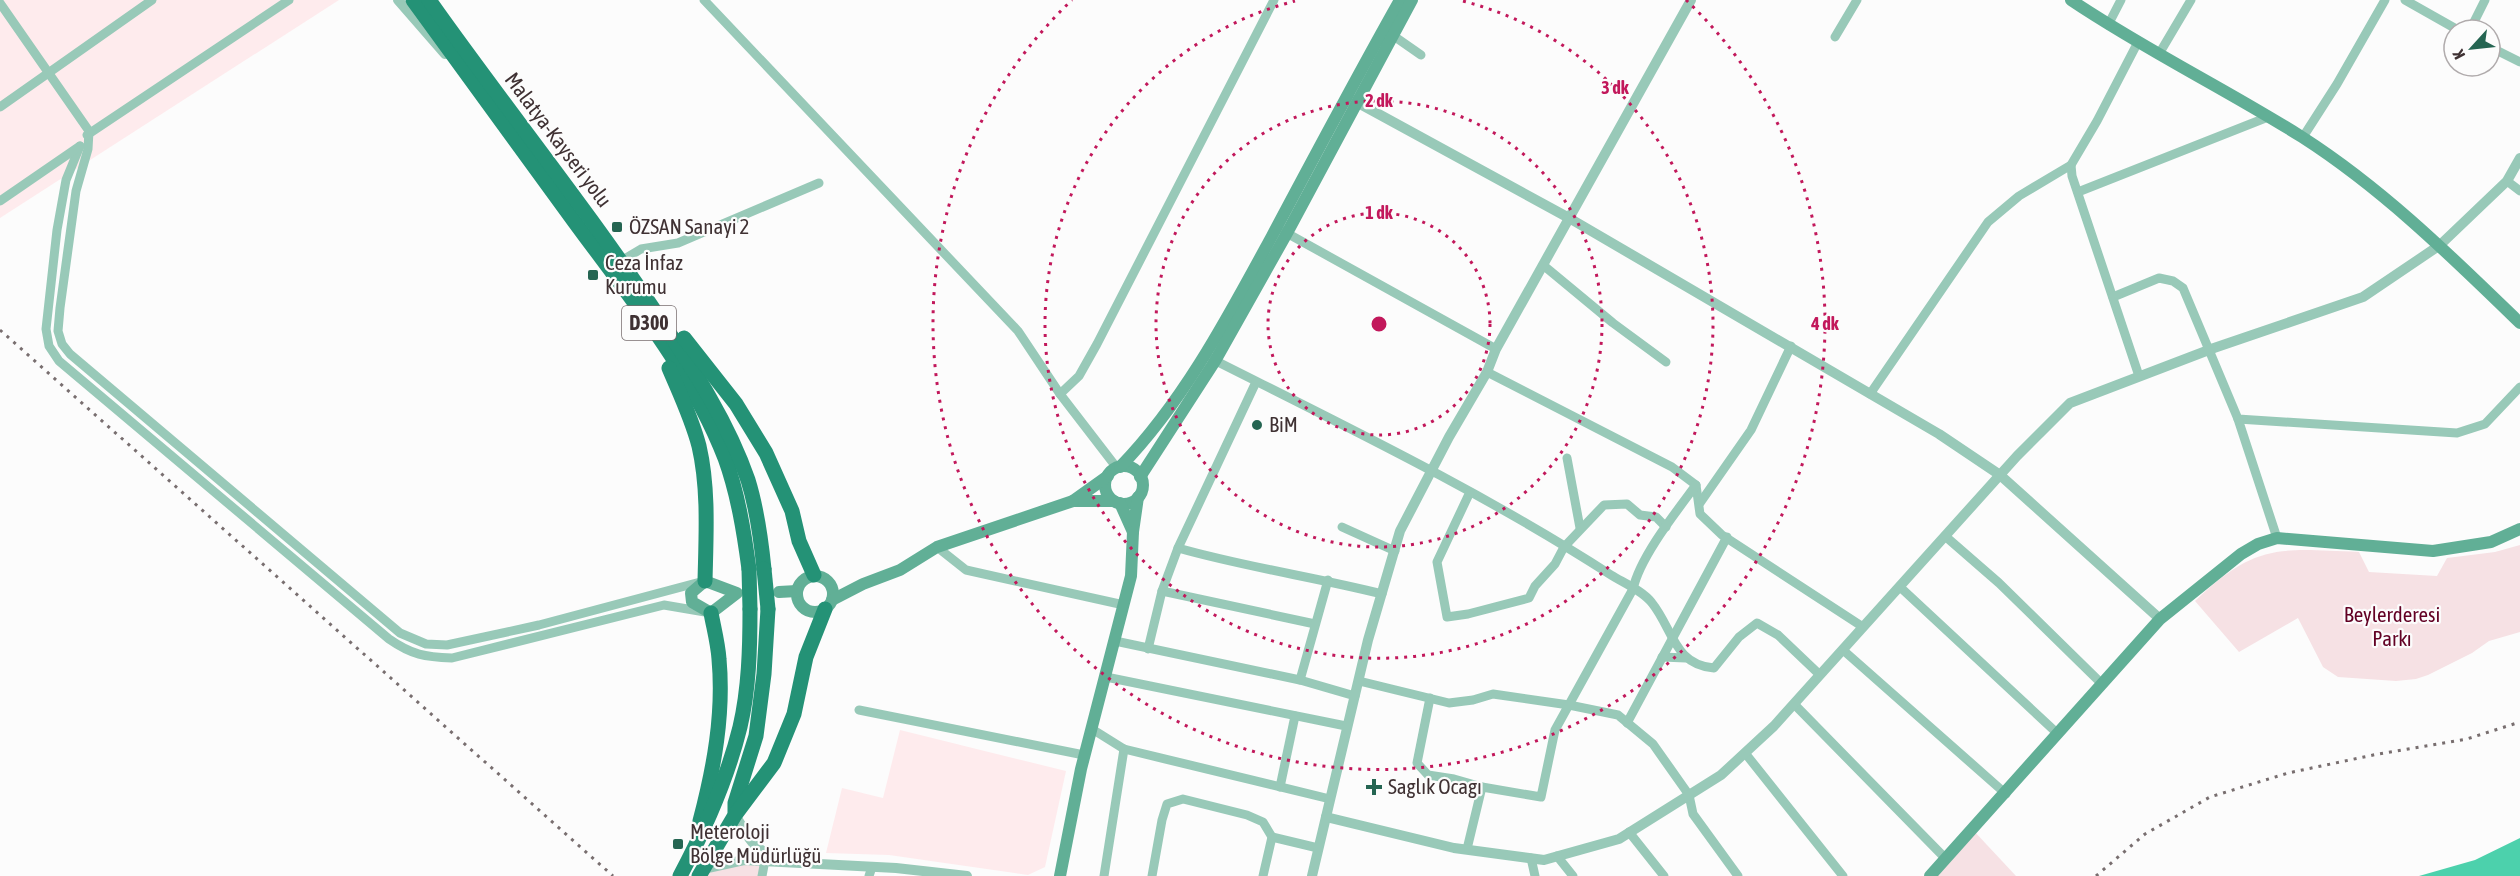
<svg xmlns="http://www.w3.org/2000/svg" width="2520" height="876" font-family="'Asap Condensed',sans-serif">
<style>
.built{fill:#feebed}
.green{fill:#f6e1e4}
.water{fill:#4cd1ac}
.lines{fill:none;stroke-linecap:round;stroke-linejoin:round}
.minor{stroke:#98c9b8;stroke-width:9}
.tertiary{stroke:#98c9b8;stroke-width:10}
.secondary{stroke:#61af96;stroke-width:12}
.trunk{stroke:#249276;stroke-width:15}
.rail{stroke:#786e6f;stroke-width:3;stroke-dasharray:3 6;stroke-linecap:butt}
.trunk-bridge{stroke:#249276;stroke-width:15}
.ring{fill:none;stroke:#c2185b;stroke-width:3;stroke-dasharray:3 6}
.poi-dot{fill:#256552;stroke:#fcfcfc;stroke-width:2}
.labels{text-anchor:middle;stroke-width:4.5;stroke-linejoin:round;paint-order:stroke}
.shield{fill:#fcfcfc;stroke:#786e6f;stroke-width:1.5}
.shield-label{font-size:20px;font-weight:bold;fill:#3f3133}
.street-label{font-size:21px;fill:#3f3133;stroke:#fcfcfc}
.poi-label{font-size:21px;fill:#3f3133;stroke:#fcfcfc;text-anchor:start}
.park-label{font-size:21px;fill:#620124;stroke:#fcfcfc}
.centre{fill:#c2185b;stroke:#fcfcfc;stroke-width:3}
.ring-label{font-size:18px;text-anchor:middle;font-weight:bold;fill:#c2185b;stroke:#fcfcfc;stroke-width:4.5;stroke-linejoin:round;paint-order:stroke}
</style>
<rect width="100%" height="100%" fill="#fcfcfc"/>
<!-- built -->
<g class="built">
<path d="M0,0H339L0,218Z"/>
<path d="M900,730L1066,771L1045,867L1028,875L889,855L826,853L842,788L883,798Z"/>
</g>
<!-- green -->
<g class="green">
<path d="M2520,545V632L2489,641L2472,653L2428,675L2416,679L2396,681L2338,677L2323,667L2298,618L2239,652L2195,601C2256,542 2280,549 2359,552L2369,572L2437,576L2447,558L2495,552Z"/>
<path d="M1973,830L2016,876H1930Z"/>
<path d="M764,861L762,876H699L703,869Z"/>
</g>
<!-- water -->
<path class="water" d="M2520,838V876H2419L2475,860Z"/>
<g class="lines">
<!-- minor -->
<g class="minor">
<path d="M704,0L1018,331L1060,394L1117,468"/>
<path d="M2405,0L2458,30"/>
<path d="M0,3L89,131L88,149L76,191L60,308L58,331L62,344L70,354L400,633L426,644L447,645L539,625L704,581"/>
<path d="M2108,25L2121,0"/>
<path d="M2470,30L2485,0"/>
<path d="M1388,32L1421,55"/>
<path d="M1835,37L1857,0"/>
<path d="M2490,47L2520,62"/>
<path d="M2159,54L2191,0"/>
<path d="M0,107L152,0"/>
<path d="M87,135L289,0"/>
<path d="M2303,137L2337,84L2385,0"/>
<path d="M80,146L66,180L57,230L46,329L49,346L59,361L389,639C412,655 425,657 452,658L664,605L705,612"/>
<path d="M2071,165L2072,176L2139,376"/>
<path d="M2507,181L2520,191"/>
<path d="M2078,192L2268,117"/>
<path d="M0,201L80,146"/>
<path d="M1283,231L1496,349"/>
<path d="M621,261L641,249L678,243L819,183"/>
<path d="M1543,265L1613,323L1666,362"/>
<path d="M2113,297L2159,278L2173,281L2183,288L2238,419L2457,433L2485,424L2520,387"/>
<path d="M1212,359C1347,427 1484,493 1611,575C1624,583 1643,591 1652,603C1673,629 1674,665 1714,668L1739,637L1757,623L1778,635L1820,675"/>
<path d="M1487,372L1672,467L1696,485L1700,514L1722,535L1863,627"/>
<path d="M1060,394L1079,376L1097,344L1274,0"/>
<path d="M1870,394L1988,222L2019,196L2071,165L2097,121L2138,42"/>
<path d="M2238,419L2277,538"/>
<path d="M1567,458L1580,528"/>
<path d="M1470,492L1437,562L1447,617L1468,614L1529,598L1535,586L1555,564L1564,547L1604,505L1627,504L1640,515L1656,517L1666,527"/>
<path d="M1700,503L1751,430L1791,346"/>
<path d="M1342,527L1395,551"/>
<path d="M1945,536L1999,583L2102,684"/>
<path d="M937,547L966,570L1124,605"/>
<path d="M1178,548C1245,567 1314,577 1382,594"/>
<path d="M1900,587L2058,734"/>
<path d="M1162,591L1315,624"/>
<path d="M1115,641L1300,680L1355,696"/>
<path d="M1148,649L1162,591L1178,548L1256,382"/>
<path d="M1843,650L2006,794"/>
<path d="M1662,657L1686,658"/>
<path d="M1106,677L1346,726"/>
<path d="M1300,680L1328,580"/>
<path d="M1359,681L1449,703L1473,700L1493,694L1569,705L1618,715L1653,744L1689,795L1693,814L1738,876"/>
<path d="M1430,698L1417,763L1428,775L1454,779L1482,787"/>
<path d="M1794,704L1946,859"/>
<path d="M859,710L1084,755"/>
<path d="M1627,723L1727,537"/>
<path d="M1092,729L1124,749L1330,799"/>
<path d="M1745,753L1843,876"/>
<path d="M1280,787L1295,716"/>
<path d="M1629,832L1664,876"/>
<path d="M1272,837L1318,848"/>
<path d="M1467,849L1482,787L1541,797L1555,730L1633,589C1640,557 1676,512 1696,485"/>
<path d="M1557,856L1573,876"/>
<path d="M1531,858L1535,876"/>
<path d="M762,876L766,855"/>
<path d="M869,876L872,867"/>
<path d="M1104,876L1124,749"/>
<path d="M1152,876L1162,820L1167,804L1183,799L1247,815L1263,822L1272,837L1263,876"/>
</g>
<!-- tertiary -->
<g class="tertiary">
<path d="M398,0L445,54"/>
<path d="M1351,99L1569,218L1939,434L2000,475L2160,619"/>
<path d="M735,815C751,840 750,849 781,858"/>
<path d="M1326,817L1454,848L1544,860L1619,839L1721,775L1774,726L2017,456L2070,403L2214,348L2363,297L2440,245L2507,181L2520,158"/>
<path d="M703,869L744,860L896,868L967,876"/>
<path d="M1312,876L1368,640L1400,531L1449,437L1487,372L1496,349L1691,0"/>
</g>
<!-- secondary -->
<g class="secondary">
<path d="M2071,0C2145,50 2226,89 2302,137C2383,189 2451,256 2520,323"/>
<circle cx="1124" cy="485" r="19"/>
<path d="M1120,467C1184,401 1228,317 1272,236C1314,157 1356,78 1400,0"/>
<path d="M1108,476L1073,501H1114"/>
<path d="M1140,477L1215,361L1287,233L1412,0"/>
<path d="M1120,503L1133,532L1138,497"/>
<circle cx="815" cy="594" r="18"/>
<path d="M705,581L737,593L711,613L692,602L691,593Z"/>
<path d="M779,592L797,591"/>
<path d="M832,600L863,584L900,570L937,547L1073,501"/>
<path d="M1060,876L1081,769L1131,576L1133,532"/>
<path d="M1930,876L2160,619L2241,554L2258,544L2277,538L2433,551L2491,542L2520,529"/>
</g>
<!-- trunk -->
<g class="trunk">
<path d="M413,0C467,74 520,148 574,221C629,296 691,370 725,458C738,494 744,532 749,569"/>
<path d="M429,0C503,105 585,206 656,313C691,366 727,419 748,480C757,509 761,539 764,569"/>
<path d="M684,338L736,404L766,453L792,511L799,541L814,575"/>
<path d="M669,368C680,394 692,419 699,446C709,489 706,537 705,581"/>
<path d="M735,812V803L756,736L764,674L768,609"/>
<path d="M700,821C714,768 724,714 719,659C718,644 714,629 711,613"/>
<path d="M680,876C705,829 727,780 740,727C749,689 750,648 750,609"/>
<path d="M699,876L735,815L774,763L794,714L806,657L825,609"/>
</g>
<!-- rail -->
<g class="rail">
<path d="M0,330L613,876"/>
<path d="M2096,876L2145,834L2210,797L2288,773L2378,754L2467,739L2520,722"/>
</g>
<!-- trunk-bridge -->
<g class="trunk-bridge">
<path d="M749,569L750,609"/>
<path d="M764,569L768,609"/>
</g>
</g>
<!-- distance rings -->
<g class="ring">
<circle cx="1379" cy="324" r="111"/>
<circle cx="1379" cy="324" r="223"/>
<path d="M1463 1A334 334 0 1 1 1295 1"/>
<path d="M1686 0A446 446 0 1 1 1072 0"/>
</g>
<!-- markers -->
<g class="poi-dot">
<rect x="611" y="221" width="12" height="12" rx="3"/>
<rect x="587" y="269" width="12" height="12" rx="3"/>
<circle cx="1257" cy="425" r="6"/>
<path d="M1371 778h6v6h6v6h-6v6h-6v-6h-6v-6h6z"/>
<rect x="672" y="838" width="12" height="12" rx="3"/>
</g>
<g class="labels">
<!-- shield labels -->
<rect class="shield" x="622" y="306" width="54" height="34" rx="4.5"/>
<g class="shield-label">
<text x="649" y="330">D300</text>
</g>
<!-- street labels -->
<g class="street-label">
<text transform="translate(558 140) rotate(53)" y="7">Malatya-Kayseri yolu</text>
</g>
<!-- poi labels -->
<g class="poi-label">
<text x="629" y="234">ÖZSAN Sanayi 2</text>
<text x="605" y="270">Ceza İnfaz<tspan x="605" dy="24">Kurumu</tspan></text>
<text x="1269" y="432">BiM</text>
<text x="1388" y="794">Saglık Ocagı</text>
<text x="690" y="839">Meteroloji<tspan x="690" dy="24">Bölge Müdürlüğü</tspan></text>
</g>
<!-- park labels -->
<g class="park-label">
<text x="2392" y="622">Beylerderesi<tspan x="2392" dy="24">Parkı</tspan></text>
</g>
</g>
<circle cx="1379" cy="324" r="9" class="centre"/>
<g class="ring-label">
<text x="1615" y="94">3 dk</text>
<text x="1379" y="107">2 dk</text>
<text x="1379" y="219">1 dk</text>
<text x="1825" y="330">4 dk</text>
</g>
<!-- north arrow -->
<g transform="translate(2472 48) rotate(243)"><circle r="28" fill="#fcfcfc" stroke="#b0abac" stroke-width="1.5"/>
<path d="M0-4.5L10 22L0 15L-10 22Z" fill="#256552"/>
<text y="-9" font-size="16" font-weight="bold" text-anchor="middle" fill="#3f3133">K</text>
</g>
</svg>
